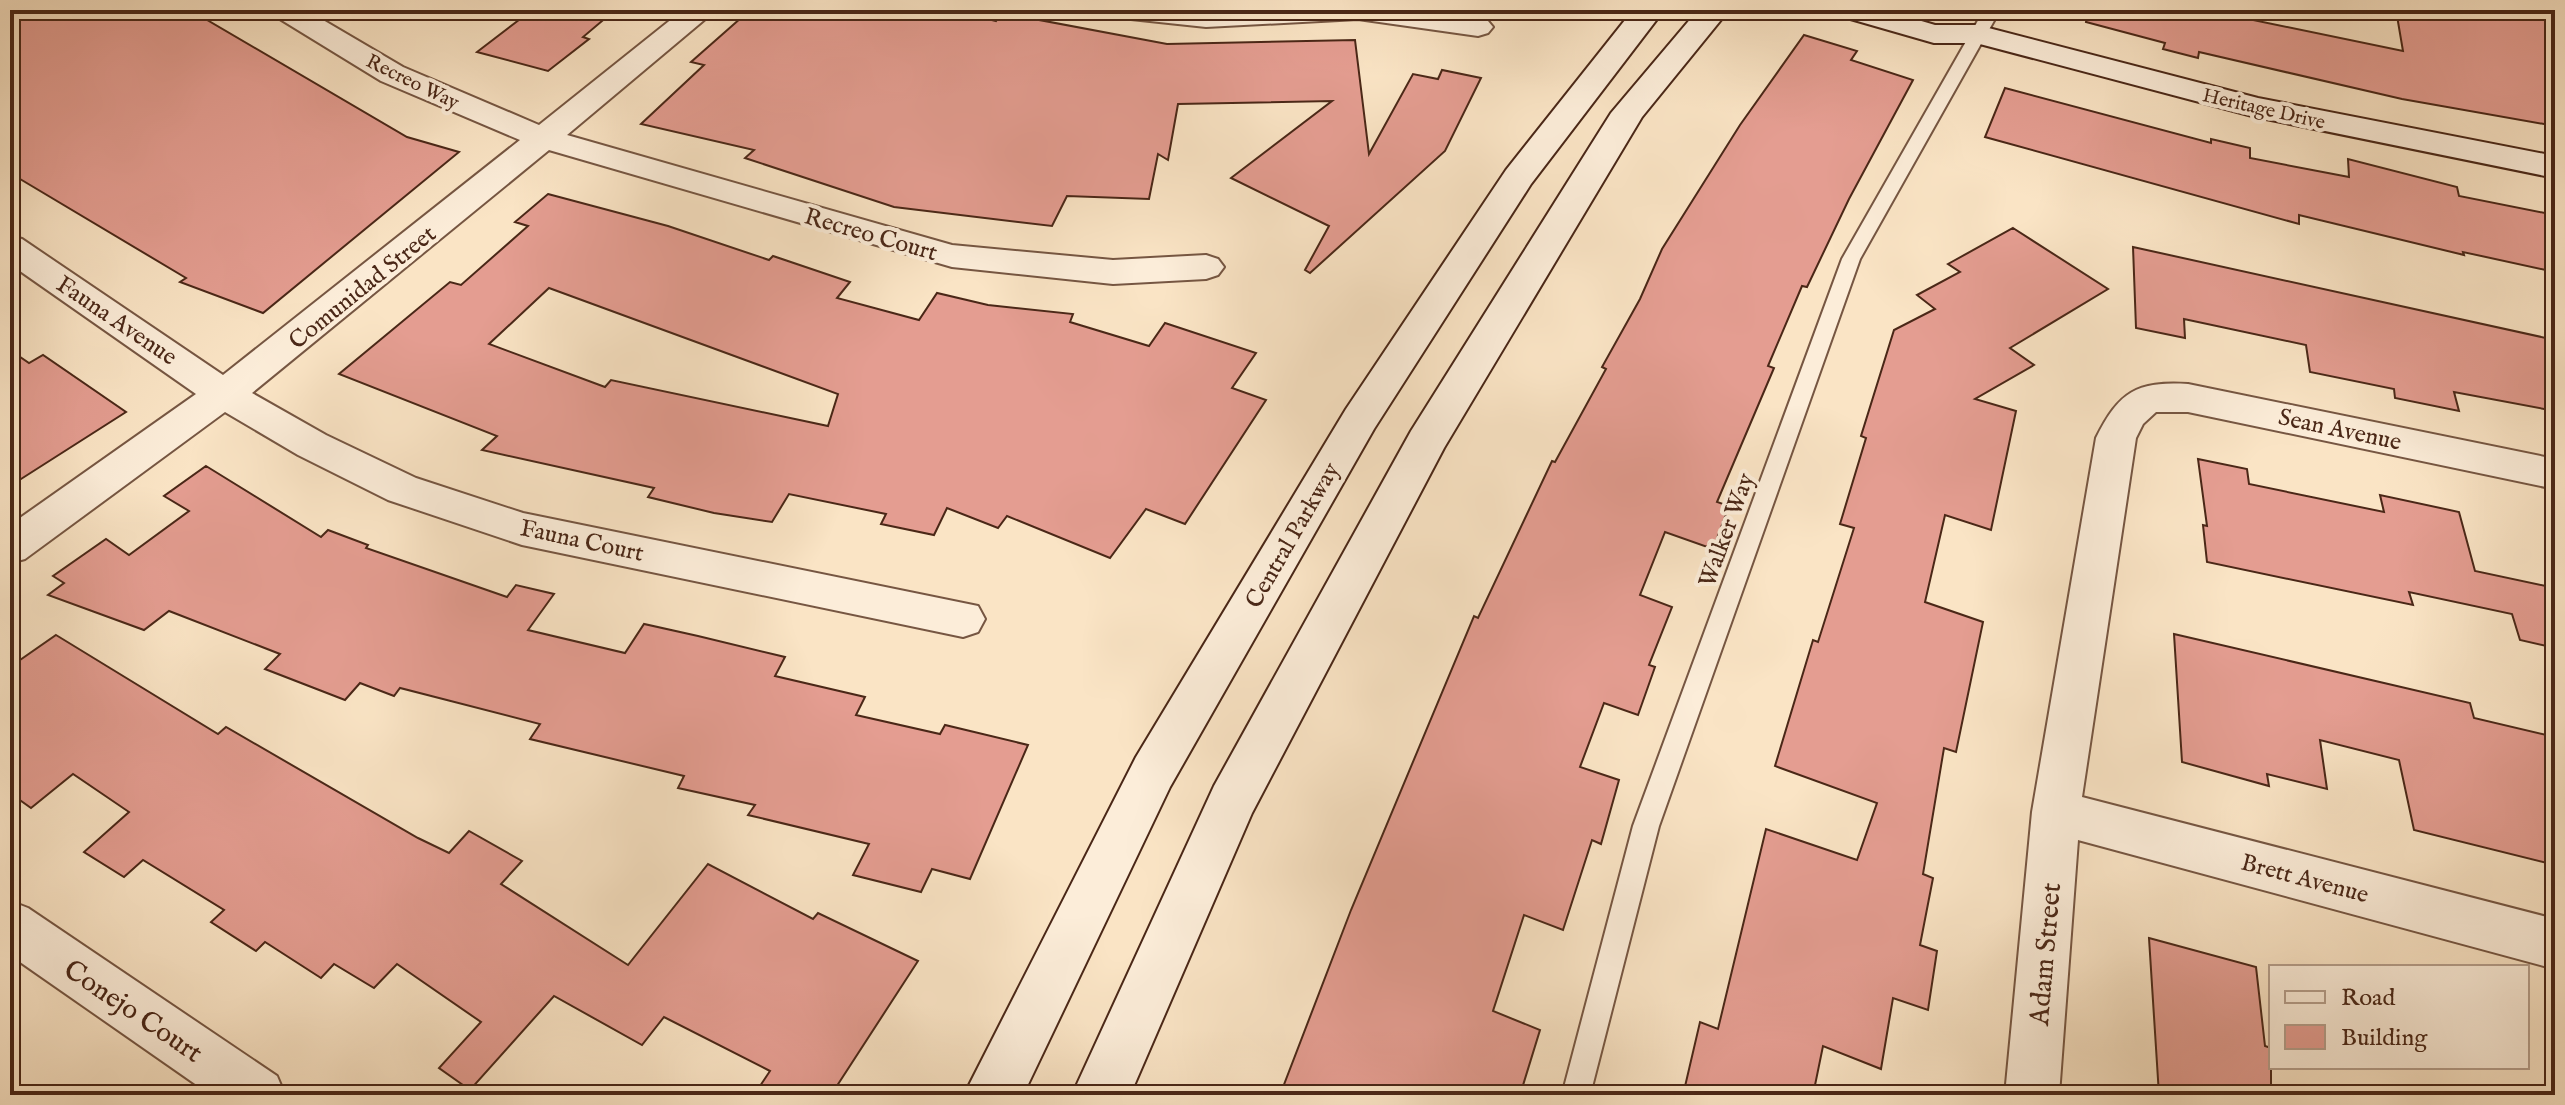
<svg xmlns="http://www.w3.org/2000/svg" width="2565" height="1105" font-family="'IM FELL English',serif">
<style>
.building{fill:#e49d91;stroke:#4a2717;stroke-width:2;fill-rule:evenodd}
.lines{fill:none;stroke-linecap:round;stroke-linejoin:round}
.lane-casing{stroke:#765642;stroke-width:4}
.street-casing{stroke:#765642;stroke-width:4}
.secondary-casing{stroke:#4a2717;stroke-width:4}
.lane{fill:#fcedd9;fill-rule:evenodd}
.street{fill:#fcedd9;fill-rule:evenodd}
.secondary{fill:#fcedd9;fill-rule:evenodd}
.labels{text-anchor:middle;stroke-width:8;stroke-linejoin:round;paint-order:stroke}
.far-street-label{font-size:20px;fill:#4a2717;stroke:#fcedd9}
.street-label{font-size:24px;fill:#4a2717;stroke:#fcedd9}
.near-street-label{font-size:28px;fill:#4a2717;stroke:#fcedd9}
</style>
<rect width="100%" height="100%" fill="#fae4c5"/>
<filter id="stains"><feTurbulence type="fractalNoise" baseFrequency=".0025" numOctaves="4"/><feColorMatrix values="0 0 0 0 .2 0 0 0 0 .09 0 0 0 0 .02 0 0 0 .5 -.17"/></filter>
<radialGradient id="worn" r=".72"><stop offset=".6" stop-color="#630" stop-opacity="0"/><stop offset="1" stop-color="#630" stop-opacity=".3"/></radialGradient>
<!-- building -->
<g class="building">
<path d="M10,10H190L407,137L459,152L263,313L180,282L186,278L10,173Z"/>
<path d="M532,10H615L583,37L589,39L548,71L477,52Z"/>
<path d="M750,10H953L996,21L1002,13L1167,44L1355,40L1369,154L1413,74L1438,79L1442,70L1481,78L1445,151L1310,273L1305,270L1329,226L1231,178L1332,101L1178,104L1168,160L1158,154L1149,199L1067,196L1052,226L894,207L745,158L754,150L641,124L704,65L691,62Z"/>
<path d="M2088,10H2205L2403,51L2396,10H2555V126L2402,99L2199,52L2198,58L2163,49L2165,43L2086,22Z"/>
<path d="M1804,35L1857,51L1851,60L1913,80L1849,199L1807,287L1802,286L1768,366L1774,368L1717,502L1729,506L1713,549L1665,532L1640,595L1672,607L1649,665L1655,667L1638,715L1604,703L1580,767L1619,780L1601,844L1592,840L1563,930L1524,915L1493,1011L1540,1030L1520,1095H1280L1351,910L1474,616L1478,618L1552,461L1555,462L1606,369L1602,367L1640,299L1662,249L1740,125Z"/>
<path d="M2005,88L2211,143V139L2250,148V158L2349,177L2348,159L2457,187L2459,196L2555,215V272L2463,252L2464,255L2299,215V224L1985,137Z"/>
<path d="M548,194L668,226L769,260L773,256L850,282L837,298L919,320L937,293L988,305L1073,314L1070,322L1149,346L1165,323L1256,353L1232,388L1266,400L1185,524L1146,509L1110,558L1007,516L998,528L947,508L934,535L881,524L886,514L789,494L772,522L714,513L648,497L654,488L482,450L497,436L339,374L450,282L461,285L528,226L515,222ZM549,288L838,394L828,426L611,380L605,387L489,344Z"/>
<path d="M2013,228L2108,289L2010,348L2034,365L1975,399L2016,411L1991,530L1945,515L1925,602L1983,622L1956,752L1944,748L1923,874L1933,878L1920,945L1937,951L1928,1010L1893,998L1881,1069L1823,1046L1813,1095H1683L1700,1022L1718,1029L1766,829L1857,860L1877,803L1775,766L1813,640L1818,642L1854,528L1840,524L1866,438L1861,436L1894,330L1935,309L1917,295L1960,272L1948,264Z"/>
<path d="M2133,247L2555,340V411L2454,392L2459,411L2395,398L2394,389L2310,372L2306,345L2184,319L2185,338L2136,328Z"/>
<path d="M10,350L29,363L43,355L126,412L10,486Z"/>
<path d="M2198,459L2247,469L2249,484L2384,512L2380,495L2459,512L2475,571L2555,588V648L2520,640L2512,614L2409,592L2413,605L2207,562L2203,525L2207,526Z"/>
<path d="M206,466L321,537L328,530L368,545L366,548L507,597L516,585L554,594L528,630L625,653L644,624L698,636L785,657L775,676L865,697L856,715L940,734L945,725L1028,745L970,879L932,869L921,892L853,875L869,844L748,815L755,805L678,788L684,776L530,739L540,724L400,688L394,696L360,683L345,700L265,669L280,654L169,611L144,630L48,595L64,583L53,576L106,539L129,555L189,511L164,496Z"/>
<path d="M2174,634L2470,703L2474,718L2555,737V865L2414,830L2399,760L2320,740L2327,789L2267,774L2269,786L2182,762Z"/>
<path d="M56,635L218,734L226,727L418,838L449,853L469,831L522,861L501,884L628,965L708,864L813,919L818,913L918,961L831,1095H754L770,1071L664,1017L642,1045L554,996L470,1090L439,1068L481,1022L397,964L374,988L334,964L321,978L265,942L256,951L211,922L224,910L143,860L124,877L84,852L129,812L73,774L31,808L10,793V667Z"/>
<path d="M2149,938L2256,967L2265,1046L2271,1048V1095H2159Z"/>
</g>
<g class="lines">
<!-- lane casing -->
<g class="lane-casing">
<path id="lane" d="M1984,10H2000L1860,259L1659,826L1590,1095H1562L1633,826L1842,259Z"/>
</g>
<!-- street casing -->
<g class="street-casing">
<g id="street">
<path d="M270,10H306L403,67L539,125L683,10H716L567,135L952,245L1113,260L1206,255L1218,259L1224,267L1218,275L1206,279L1113,284L952,267L549,150L252,393L326,435L416,478L523,513L978,606L985,619L978,632L963,637L522,545L388,500L298,455L225,412L25,559L10,563V525L196,394L10,264V236L22,239L223,375L520,140L381,81L275,16Z"/>
<path d="M1116,10H1420L1488,21L1493,27L1488,33L1478,36L1358,19L1206,27L1131,19L1121,16Z"/>
<path d="M2188,384L2555,459V489L2188,412H2156L2143,424L2136,438L2082,797L2555,919V969L2078,840L2059,1095H2005L2032,812L2096,438C2119,392 2136,381 2188,384Z"/>
<path d="M10,901L28,908L277,1076L285,1095H211L10,955Z"/>
</g>
</g>
<!-- secondary casing -->
<g class="secondary-casing">
<g id="secondary">
<path d="M1633,10H1664L1531,184L1374,429L1170,787L1023,1095H964L1136,757L1346,409L1506,170Z"/>
<path d="M1698,10H1729L1642,117L1444,448L1252,813L1130,1095H1072L1214,786L1411,431L1611,113Z"/>
<path d="M1836,10H1884L1935,25H1977L2258,98L2555,156V178L2256,117L1976,43H1934L1840,16Z"/>
</g>
</g>
<!-- lane -->
<use href="#lane" class="lane"/>
<!-- street -->
<use href="#street" class="street"/>
<!-- secondary -->
<use href="#secondary" class="secondary"/>
</g>
<g class="labels">
<!-- far-street labels -->
<g class="far-street-label">
<text transform="translate(413 81) rotate(26)" y="7">Recreo Way</text>
<text transform="translate(2264 108) rotate(13)" y="7">Heritage Drive</text>
</g>
<!-- street labels -->
<g class="street-label">
<text transform="translate(871 234) rotate(16)" y="8">Recreo Court</text>
<text transform="translate(362 287) rotate(-39)" y="8">Comunidad Street</text>
<text transform="translate(117 320) rotate(34)" y="8">Fauna Avenue</text>
<text transform="translate(2340 429) rotate(12)" y="8">Sean Avenue</text>
<text transform="translate(1726 530) rotate(-70)" y="8">Walker Way</text>
<text transform="translate(1292 535) rotate(-60)" y="8">Central Parkway</text>
<text transform="translate(582 540) rotate(12)" y="8">Fauna Court</text>
<text transform="translate(2305 878) rotate(15)" y="8">Brett Avenue</text>
</g>
<!-- near-street labels -->
<g class="near-street-label">
<text transform="translate(2044 954) rotate(-85)" y="10">Adam Street</text>
<text transform="translate(134 1010) rotate(34)" y="10">Conejo Court</text>
</g>
</g>
<!-- margin -->
<rect width="2565" height="1105" fill="none" stroke="#fae4c5" stroke-width="40"/>
<rect x="12" y="12" width="2541" height="1081" fill="none" stroke="#4a2717" stroke-width="4"/>
<rect x="20" y="20" width="2525" height="1065" fill="none" stroke="#4a2717" stroke-width="2"/>
<!-- legend -->
<rect x="2269" y="965" width="260" height="104" fill="#fcedd9" stroke="#b59e8b" stroke-width="2"/>
<rect x="2285" y="991" width="40" height="12" fill="#fcedd9" stroke="#b59e8b" stroke-width="2"/>
<text x="2341" y="1005" font-size="24" fill="#4a2717">Road</text>
<rect x="2285" y="1025" width="40" height="24" fill="#e49d91" stroke="#b59e8b" stroke-width="2"/>
<text x="2341" y="1045" font-size="24" fill="#4a2717">Building</text>
<rect width="100%" height="100%" filter="url(#stains)"/>
<rect width="100%" height="100%" fill="url(#worn)"/>
</svg>
